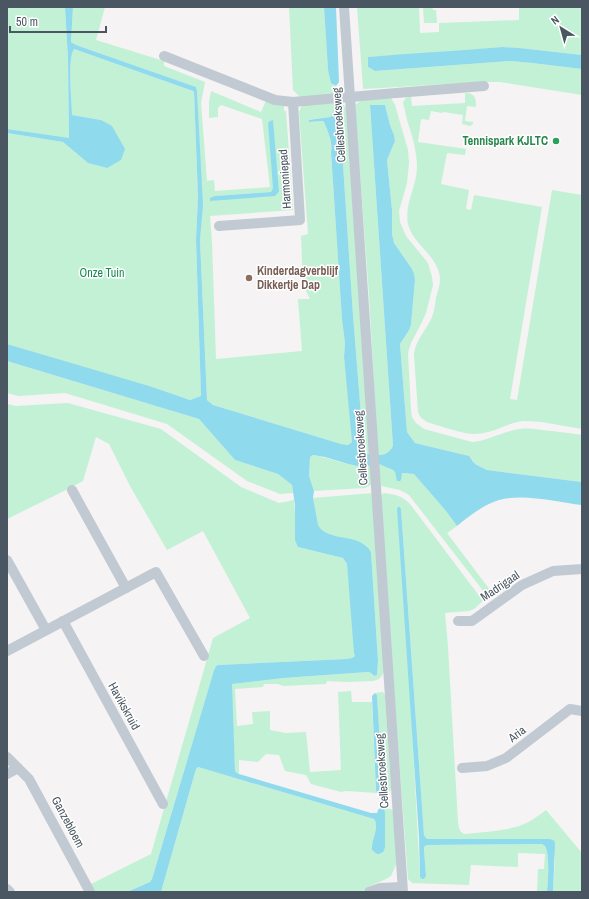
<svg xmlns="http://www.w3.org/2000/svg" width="589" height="899" font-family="'Archivo Narrow',sans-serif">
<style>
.green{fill:#c3f1d5;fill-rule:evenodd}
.water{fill:#90daee}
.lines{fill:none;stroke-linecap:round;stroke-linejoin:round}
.street{stroke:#c1cad2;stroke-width:10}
.leisure-dot{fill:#2e9e5b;stroke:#fff;stroke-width:1.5}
.education-dot{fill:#8d6e63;stroke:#fff;stroke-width:1.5}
.labels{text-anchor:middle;stroke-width:3;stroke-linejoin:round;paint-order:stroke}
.street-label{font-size:12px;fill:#4a5661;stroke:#fff}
.leisure-label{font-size:12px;font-weight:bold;fill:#27864d;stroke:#fff;text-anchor:end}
.education-label{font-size:12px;font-weight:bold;fill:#785e54;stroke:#fff;text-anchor:start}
.park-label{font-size:12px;fill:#17864f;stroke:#fff}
</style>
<rect width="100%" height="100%" fill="#f5f3f3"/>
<!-- green -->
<g class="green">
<path d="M7,7H65L68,59L69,139L7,129Z"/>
<path d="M73,7H105L96,40L164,61V66L205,82L201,103L207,181L214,180L215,191L270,187L262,119L221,105L218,108V117L209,118V102L211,91L261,112L266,101L284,106V111H286L293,210L210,216L212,242L216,359L302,351L298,299H310L303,285L301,236L308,234L299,112L301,107L305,105L341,103L346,107L370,454L364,453L353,315L340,119L338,113H332L331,117H330L309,120L310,122L323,121L324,122C328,132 333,142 331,152L342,320L345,343L344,357L353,440C351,446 346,445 341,444L213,405L207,400L200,240L202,205L197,91L196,87L76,45L71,42ZM272,120L279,191L210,201L215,196L271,192L274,188Z"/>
<path d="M289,7H324L328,70L334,86H335V95L300,97L293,90Z"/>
<path d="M357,7H419L420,33L439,32V23L519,20V7H582V55L520,48L502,47L461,51L369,57L368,67L375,71L510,61L532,63L582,69V95L500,82H481L364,89L363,88Z"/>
<path d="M423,7H432L433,10H436L437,23H424Z"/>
<path d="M74,49L193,91L194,92L198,197L196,240L201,396L190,400L7,344V133L63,142L88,163L107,168L101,120L72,115C72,100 67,60 74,49Z"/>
<path d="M465,93C475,93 476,98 476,107L467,106L465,121L473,122V124L470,126L462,124L463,115L444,112L442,113L431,111L429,120L421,119L418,142L466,149L465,155L447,153L441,184L469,190L466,209L471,210L474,195L542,207L510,399L517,400L552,190L582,195V429C563,426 543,421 524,421C511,422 500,429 488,432C470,437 457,431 440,426C431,423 421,422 418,412L414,355C415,342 423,334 429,323C434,315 435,306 436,297C438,291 440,285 440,279C439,256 413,245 408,224C404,204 417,186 417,167C417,151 412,135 407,120C406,114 404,108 403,102L406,98L411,96L412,106L465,103Z"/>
<path d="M391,98L395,105L408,150L409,163L407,183L399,211L400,222L406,236L428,263L432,277L433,285L426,313L422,322L411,343L408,353L411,410L412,417L416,423L424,429L472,442C489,441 503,431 520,429C527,428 535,429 542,430C555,431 569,433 582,435V482L487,470L475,464L472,459L461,454L415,443L407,432L400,344L411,325L415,280L412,269L394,243L392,234V210L387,160L395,141L394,135L390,125L385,105H370L393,446C390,454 386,453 378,455L369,295L355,105L362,100Z"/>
<path d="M7,361L199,419L235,460L278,474L292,485L293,493L280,494L247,481L167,424L65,393L18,396L7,393Z"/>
<path d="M68,403L161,429L241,487L279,503L294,500L298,547L343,558L347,564L351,606L355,656L352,658L346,659L218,665L216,666L214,670L152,879L150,882L127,892H95L91,884L151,854L213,638L250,618L203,531L167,550L130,486L109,444L96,437L83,481L66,490L7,519V404L16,406Z"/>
<path d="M313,455C332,458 351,468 371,466L372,484L369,486L365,488L314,491L309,476L310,457Z"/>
<path d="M379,464C390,468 396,467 397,480L402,473L414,474L446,511L457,526L447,533L493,594L488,597L409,495L400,490L381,486Z"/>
<path d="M373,493L384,671C382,677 379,680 373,681L348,682L327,681L326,684L283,686L278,684H264L263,687L235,689L237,726L253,724L252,712L270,711V730L286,733L306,732L310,772L341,770L338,692L351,691L352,702H372L376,790L377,793L346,791L341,792L311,784L306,775L285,771L279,755L266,754L258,762L239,760V774L237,773L235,771L231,684L284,678L368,672L371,673L373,676L377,675L378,661L371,552C369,549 367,546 363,544C352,538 325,537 319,528C316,523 314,505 313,498Z"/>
<path d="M384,493C396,495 401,495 410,504L483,601L474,609L469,611L445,613L448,647L458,822C459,828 459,832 465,834C481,832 509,831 524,824C532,821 539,815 546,810L582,853V892H553L555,858L551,839H428L426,838L424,835L401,509L400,507L420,877L426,876L424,849V847L427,845L542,844L545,846C550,854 548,881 547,892H537L538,869H544L545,854L518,853V867L471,865L469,885L412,883L408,879L380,498L382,494Z"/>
<path d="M383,692L385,695L391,789L389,792L383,791L377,695L375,693Z"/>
<path d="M198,767L374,819C380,828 373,840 372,849L385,812L384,808L391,809L393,811L397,862L395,867L391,876L386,879L370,886L361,892H161L196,769Z"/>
</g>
<!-- water -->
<g class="water">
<path d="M65,7H73L71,42L76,45L196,87L197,91L203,205L200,240L207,400L213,405L341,444L348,445L352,442L344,357L345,343L342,320L331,152C333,142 328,132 324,122L323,121L309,122V120L330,117H331L332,113L337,112L340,119L353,315L364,453C374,455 388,458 393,446L370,105H385L390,125L394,135L395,141L387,160L392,210V234L394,243L412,269L414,274L415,280L411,325L409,330L400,344L407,432L415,443L469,456L475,464L487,470L582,482V505C558,502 523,493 499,500C483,505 469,516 457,526L446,511L414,474L402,473L401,480L400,481H397L395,472L393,470L379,464L362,467L348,464L325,457L313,455L310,457L309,476L314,491L313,498L318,525C326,541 355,534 367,547C368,547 371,552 371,552L378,661L377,675L374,676L371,673L368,672L284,678L232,684L235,771L237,773L239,774L371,813H377L378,810L380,808H384L385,812V847C384,852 382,854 377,854L372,850C371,840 380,828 374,819L198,767L196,769L161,892H127L150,882L152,879L214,670L216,666L218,665L346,659L352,658L355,656L354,653L347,564L343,558L298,547L295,540V505L292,485L278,474L235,460L199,419L7,361V344L149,386L190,400L201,396L196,240L198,197L194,92L193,91L74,49C67,60 72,101 72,115L101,120L112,126L125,149L121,160L107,168L88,163L63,142L7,133V129L69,138L68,59Z"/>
<path d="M324,7H336L339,82L336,86L331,83L328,70Z"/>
<path d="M502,47L520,48L582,55V69L532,63L510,61L375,71L368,67V57C413,53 458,51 502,47Z"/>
<path d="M273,120L279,191L277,194L275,196L210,201V198L215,196L271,192L273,188L268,123L270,121Z"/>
<path d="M398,507H400L401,509L424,835L426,838L428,839H550C554,840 555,841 555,844L553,892H547C548,882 550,854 545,846L542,844L427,845L424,847V849L426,876L424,879H422L420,877L419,837L397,509Z"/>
<path d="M375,693L377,695L383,790L380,793H377L376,790L372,696Z"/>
</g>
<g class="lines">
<!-- street -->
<g class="street">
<path d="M344,7L403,892"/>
<path d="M164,56L275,100L293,102L396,93L484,86"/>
<path d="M219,226L300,220L293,102"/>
<path d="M72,490L126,588"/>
<path d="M7,560L46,630"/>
<path d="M63,621L163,804"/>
<path d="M458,621H472L522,585L553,571L582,569"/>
<path d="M7,651L156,572L204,656"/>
<path d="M7,757L29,779L90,892"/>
<path d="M462,768L487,766L506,758L570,709L582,711"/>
<path d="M7,774L18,768"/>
<path d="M7,889L10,892"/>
<path d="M369,892L380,888L402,887"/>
</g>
</g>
<!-- markers -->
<circle class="leisure-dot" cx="556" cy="141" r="4"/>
<circle class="education-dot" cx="249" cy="278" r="4"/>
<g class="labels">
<!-- street labels -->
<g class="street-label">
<text transform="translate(339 125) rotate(-94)" y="4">Cellesbroeksweg</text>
<text transform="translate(285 179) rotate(-94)" y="4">Harmoniepad</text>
<text transform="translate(361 448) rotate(-94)" y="4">Cellesbroeksweg</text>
<text transform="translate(500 586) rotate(-34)" y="4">Madrigaal</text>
<text transform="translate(124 706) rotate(61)" y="4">Havikskruid</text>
<text transform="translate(517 734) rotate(-37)" y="4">Aria</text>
<text transform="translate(382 771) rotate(-94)" y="4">Cellesbroeksweg</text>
<text transform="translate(68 822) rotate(62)" y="4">Ganzebloem</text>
</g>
<!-- leisure labels -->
<g class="leisure-label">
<text x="548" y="145">Tennispark KJLTC</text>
</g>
<!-- education labels -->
<g class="education-label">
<text x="257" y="275">Kinderdagverblijf<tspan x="257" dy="14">Dikkertje Dap</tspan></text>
</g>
<!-- park labels -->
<g class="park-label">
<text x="102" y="277">Onze Tuin</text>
</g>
</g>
<!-- border -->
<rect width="589" height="899" fill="none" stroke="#4a5661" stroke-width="16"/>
<!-- north arrow -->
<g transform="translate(561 28) rotate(323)" stroke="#ffffff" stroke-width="3" paint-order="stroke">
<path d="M0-3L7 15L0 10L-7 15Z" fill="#4a5661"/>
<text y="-6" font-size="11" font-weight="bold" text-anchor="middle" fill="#4a5661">N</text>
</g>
<!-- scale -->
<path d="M10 26v6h96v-6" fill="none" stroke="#4a5661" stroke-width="2"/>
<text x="16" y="26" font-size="12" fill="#4a5661" stroke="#ffffff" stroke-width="3" paint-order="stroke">50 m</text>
</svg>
